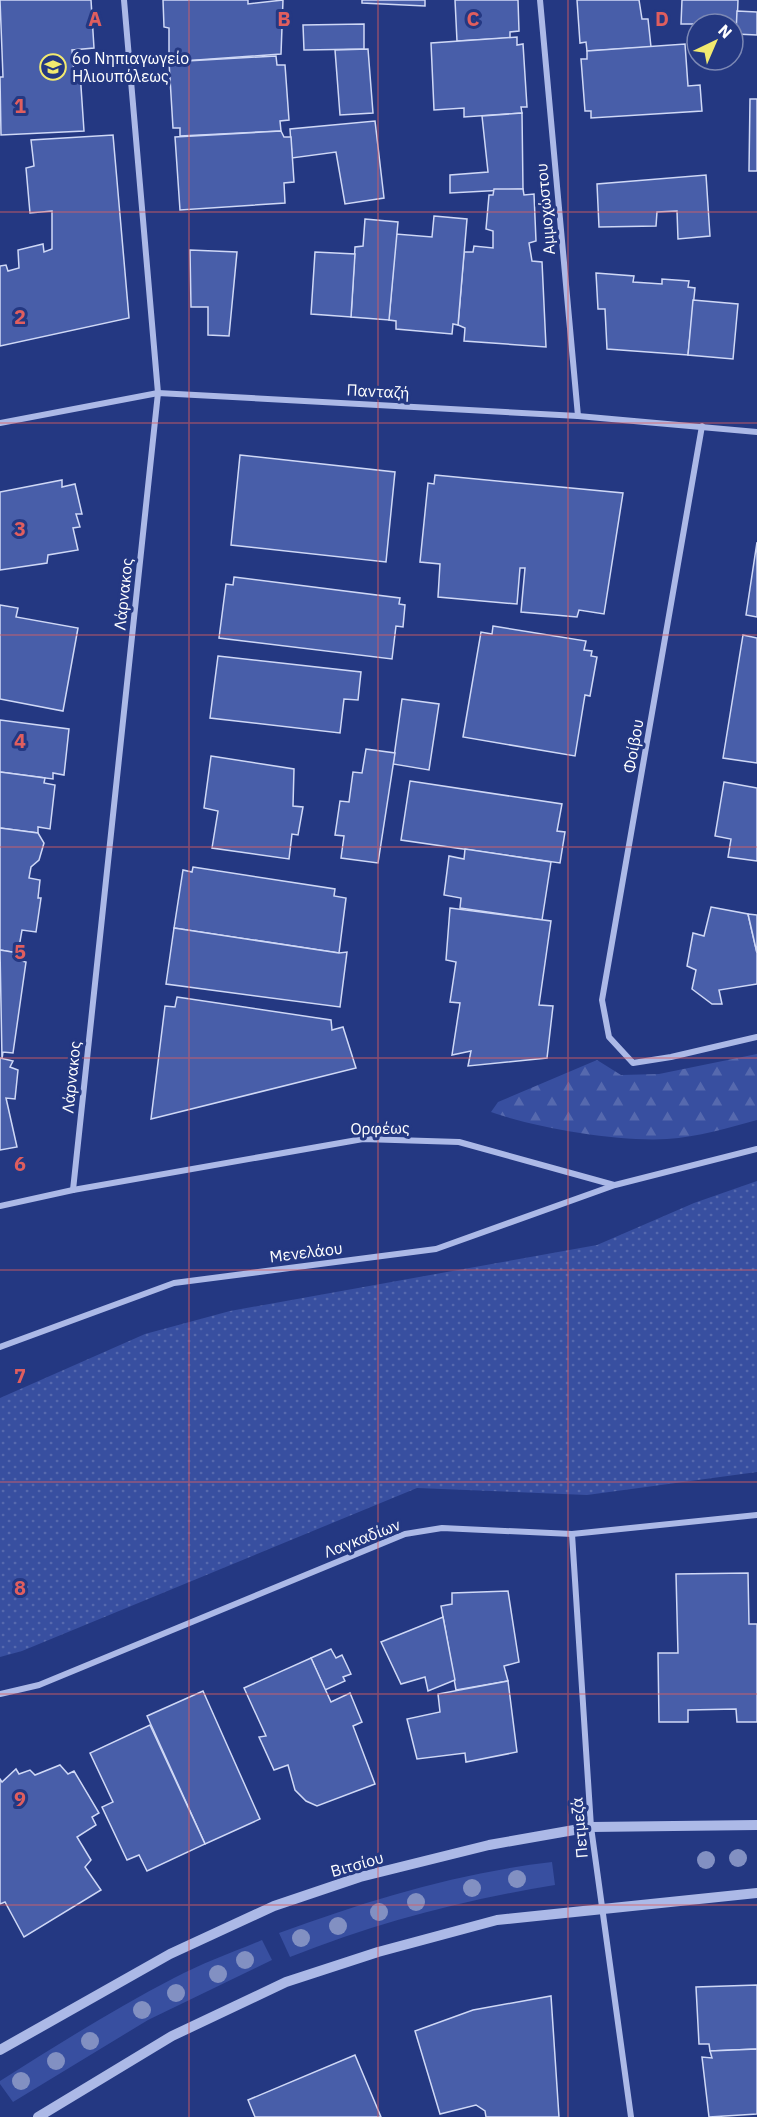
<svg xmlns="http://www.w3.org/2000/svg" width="757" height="2117" font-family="'IBM Plex Sans',sans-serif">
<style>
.green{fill:#384fa0}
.forest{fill:url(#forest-firs)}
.park{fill:url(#park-dots)}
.building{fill:#485ea9;stroke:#cfd8f6;stroke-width:1.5}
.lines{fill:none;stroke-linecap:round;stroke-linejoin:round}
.minor{stroke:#acb9e7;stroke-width:6}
.tertiary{stroke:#acb9e7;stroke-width:10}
.tree{fill:#8290c2}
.grid{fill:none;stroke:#e05e5e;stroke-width:1.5;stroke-opacity:0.55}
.labels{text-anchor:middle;stroke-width:6;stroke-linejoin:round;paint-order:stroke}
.poi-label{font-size:16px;fill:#fff;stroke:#243882;text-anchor:start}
.street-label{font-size:16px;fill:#fff;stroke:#243882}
.grid-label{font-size:20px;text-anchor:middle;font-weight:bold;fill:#e05e5e;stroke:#243882;stroke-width:6;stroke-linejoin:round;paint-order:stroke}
</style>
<defs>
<pattern id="forest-firs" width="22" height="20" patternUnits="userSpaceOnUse" patternTransform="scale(1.5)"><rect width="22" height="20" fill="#384fa0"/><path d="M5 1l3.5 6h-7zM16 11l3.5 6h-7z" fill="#5669ae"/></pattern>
<pattern id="park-dots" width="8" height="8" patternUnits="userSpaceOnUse" patternTransform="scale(1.5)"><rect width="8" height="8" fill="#384fa0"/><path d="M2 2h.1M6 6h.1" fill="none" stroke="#5669ae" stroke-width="1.8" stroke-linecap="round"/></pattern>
</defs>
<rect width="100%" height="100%" fill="#243882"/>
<!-- green -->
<g class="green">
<path d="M552,1862L555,1885C463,1900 376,1923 290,1957L279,1933C369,1900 457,1873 552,1862Z"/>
<path d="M262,1940L272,1960L148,2020L13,2102L0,2084V2081C57,2045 114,2009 174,1978C202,1963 233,1952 262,1940Z"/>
</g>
<!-- forest -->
<path class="forest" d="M757,1054V1120C728,1128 698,1137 667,1139C619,1142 536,1128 491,1112L498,1102L597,1060L621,1075L659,1074Z"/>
<!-- park -->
<path class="park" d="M757,1181V1472L587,1495L417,1488L22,1651L0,1657V1398L145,1334L230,1311L597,1245L694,1203Z"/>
<!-- building -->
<g class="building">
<path d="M0,0H91L94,48L72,50L74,73L80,72L84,131L1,135L0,77H3Z"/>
<path d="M163,0H248V4L283,0L281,54L169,62V28L164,27Z"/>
<path d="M362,0H425V6L362,3Z"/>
<path d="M455,0H518L519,31L510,32V38L457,41Z"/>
<path d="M577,0H639L642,19H648L651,47L587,51L586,42L580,43Z"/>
<path d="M682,0H738L737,27L733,24H681Z"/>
<path d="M737,11L757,12V35L736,34Z"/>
<path d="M364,24V49L304,50L303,25Z"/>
<path d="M517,37V45L523,44L527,107H521L522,113L464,117V108L434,110L431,43Z"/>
<path d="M685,44L688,86L700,85L702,111L591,118V111H585L581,59H587V51Z"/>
<path d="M368,49L373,113L340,115L335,50Z"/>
<path d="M276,56L277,65H285L289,120L280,121L281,131L180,136V128H173L169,62Z"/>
<path d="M750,99H757V171H749Z"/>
<path d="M522,113L523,189L450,193V175L488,172L482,116Z"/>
<path d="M375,121L384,198L345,204L336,152L292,158L290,129Z"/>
<path d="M281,131L284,137H291L294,182L284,183L285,203L180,210L175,137Z"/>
<path d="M113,135L129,318L0,346V266L6,265L8,271L19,268L18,250L43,244L44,252L52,249V211L30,213L26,168L34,166L31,140Z"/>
<path d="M706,175L710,236L678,239L677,211L657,212L656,226L599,227L597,184Z"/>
<path d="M494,189H523L524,195L534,194L536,241L529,243L532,261L542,262L546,347L464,341L465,328L458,325L464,252H473L474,246L493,248V231L486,229L489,195H493Z"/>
<path d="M434,216L467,219L458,325L453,324L452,334L396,329V321L389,320L396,234L432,237Z"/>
<path d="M365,219L398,222L389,320L351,317L355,247L363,246Z"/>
<path d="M190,250L237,252L229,336L208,335V307H191Z"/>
<path d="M315,252L355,254L351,317L311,314Z"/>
<path d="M596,273L634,276L633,282L662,284V279L689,281L688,287L695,288L688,355L607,349L605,309H598Z"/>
<path d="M693,300L738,304L733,359L688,355Z"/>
<path d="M240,455L395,472L386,562L231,545Z"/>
<path d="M435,475L623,493L604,614L579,610L577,617L521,612L525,568H520L517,604L438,597L440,564L420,562L428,483L434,484Z"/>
<path d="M62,480V487L75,484L82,514H76L80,527L73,528L78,550L48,555L47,563L0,570V492Z"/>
<path d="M757,542V617L746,615Z"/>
<path d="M234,577L400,598L399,604L405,605L403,627L396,626L392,659L219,638L226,584L233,585Z"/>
<path d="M0,605L18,608L16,617L78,628L63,711L0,699Z"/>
<path d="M493,626L586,641L584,650L592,651L591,656L597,657L590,696L585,695L575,756L463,737L481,632L492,634Z"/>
<path d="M743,635L757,638V763L723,758Z"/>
<path d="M218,656L361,672L358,700L344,699L340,733L210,718Z"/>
<path d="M402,699L439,704L429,770L393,764Z"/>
<path d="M0,720L69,729L64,775L53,773V779L0,772Z"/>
<path d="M366,749L395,753L378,863L341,858L344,836L335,835L340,801L349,802L353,772L362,773Z"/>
<path d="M211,756L294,769L293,806L303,807L298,835L292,834L289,859L212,848L218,811L204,808Z"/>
<path d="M0,772L45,778L44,783L55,785L50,829L38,827V833L0,828Z"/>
<path d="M410,781L562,804L557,831L565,832L560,863L401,840Z"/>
<path d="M724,782L757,788V861L728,857L731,839L715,836Z"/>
<path d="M0,828L38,833L44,843L39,860L31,867L29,878L40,880L38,898H41L36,932L22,930L18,953L0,950Z"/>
<path d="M465,849L551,862L542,920L460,908L461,898L444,895L449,856L464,859Z"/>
<path d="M193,867L335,889L334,896L346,898L339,953L174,928L183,870L192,872Z"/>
<path d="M711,907L748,914L757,953V984L719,990L722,1004H712L692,989L696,970L687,966L693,933L704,936Z"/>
<path d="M450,908L551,921L539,1005L553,1006L547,1058L468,1066L471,1051L452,1055L460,1003L450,1002L456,962L446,960Z"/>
<path d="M748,914L757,915V953Z"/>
<path d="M174,928L339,953L347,952L340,1007L166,984Z"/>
<path d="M0,950L18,953L17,960L26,962L13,1053L3,1052L2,1059Z"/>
<path d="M177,997L331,1020L332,1030L343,1027L356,1068L151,1119L165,1006L175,1007Z"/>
<path d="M0,1058L13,1061L10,1067L18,1070L15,1099L6,1098L17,1147L0,1150Z"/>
<path d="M748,1573L749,1624H757V1722H737L736,1709L688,1710V1722H659L658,1653H678L676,1574Z"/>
<path d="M508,1591L519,1662L504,1666L508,1681L456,1690L441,1606L452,1604V1593Z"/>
<path d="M443,1617L455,1680L428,1691L425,1677L401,1684L381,1642Z"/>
<path d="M331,1649L336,1658L342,1655L351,1674L343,1677L345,1681L325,1690L311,1658Z"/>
<path d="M311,1658L331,1702L350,1693L362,1722L353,1726L375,1784L317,1806L306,1801L295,1790L288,1765L274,1770L259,1737L266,1736L244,1688Z"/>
<path d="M508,1681L517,1752L466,1762L465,1753L417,1759L407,1719L440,1712L438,1694Z"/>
<path d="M203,1691L260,1819L205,1844L147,1716Z"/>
<path d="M150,1725L205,1844L147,1871L139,1855L127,1860L102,1807L113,1802L90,1753Z"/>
<path d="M60,1765L68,1774L74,1771L99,1813L92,1817L96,1825L77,1837L91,1860L85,1867L101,1890L24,1937L5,1902L0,1904V1779L2,1782L16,1769L19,1774L30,1770L35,1775Z"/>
<path d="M757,1985V2049L710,2051L709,2044H699L696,1987Z"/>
<path d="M551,1996L559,2117H486L485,2111L476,2105L440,2114L415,2031L473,2010Z"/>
<path d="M757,2049V2114L709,2117L702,2057L712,2058L710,2051Z"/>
<path d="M355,2055L381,2117H255L248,2100Z"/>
</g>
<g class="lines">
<!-- minor -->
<g class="minor">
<path d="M540,0L578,416"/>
<path d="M0,423L158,393L578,416L757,432"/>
<path d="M702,426L602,1000L609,1037L633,1063L671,1057L757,1037"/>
<path d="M73,1190L158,393L124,0"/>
<path d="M0,1206L73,1190L363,1139L459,1142L614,1185"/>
<path d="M0,1347L174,1283L436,1249L615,1185L757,1149"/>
<path d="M572,1534L591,1827L631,2117"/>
<path d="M0,1694L39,1685L405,1534L442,1528L572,1534L757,1515"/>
</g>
<!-- tertiary -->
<g class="tertiary">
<path d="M0,2050L170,1954L274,1906L360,1877L489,1845L591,1827L757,1825"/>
<path d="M38,2117L172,2036L286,1982L378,1952L497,1920L757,1893"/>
</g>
</g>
<!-- trees -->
<g class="tree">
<circle cx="738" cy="1858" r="9"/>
<circle cx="706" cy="1860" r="9"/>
<circle cx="517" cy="1879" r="9"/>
<circle cx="472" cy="1888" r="9"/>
<circle cx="416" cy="1902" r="9"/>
<circle cx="379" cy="1912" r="9"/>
<circle cx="338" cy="1926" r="9"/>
<circle cx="301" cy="1938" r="9"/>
<circle cx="245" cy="1960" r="9"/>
<circle cx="218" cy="1974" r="9"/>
<circle cx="176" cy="1993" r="9"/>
<circle cx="142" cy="2010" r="9"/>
<circle cx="90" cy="2041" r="9"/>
<circle cx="56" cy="2061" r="9"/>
<circle cx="21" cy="2081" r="9"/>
</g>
<!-- grid -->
<path class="grid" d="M189,0V2117M378,0V2117M568,0V2117M0,212H757M0,423H757M0,635H757M0,847H757M0,1058H757M0,1270H757M0,1482H757M0,1694H757M0,1905H757"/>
<!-- icons -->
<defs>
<g id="school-ring" transform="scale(1.35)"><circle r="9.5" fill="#243882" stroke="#f2ea6f" stroke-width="1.5"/><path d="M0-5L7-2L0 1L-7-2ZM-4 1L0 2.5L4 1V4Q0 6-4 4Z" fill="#f2ea6f"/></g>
</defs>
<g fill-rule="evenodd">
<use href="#school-ring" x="53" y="67"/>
</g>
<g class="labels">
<!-- poi labels -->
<g class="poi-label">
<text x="72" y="64">6ο Νηπιαγωγείο<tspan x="72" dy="18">Ηλιουπόλεως</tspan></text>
</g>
<!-- street labels -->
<g class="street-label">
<text transform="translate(545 209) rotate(-95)" y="6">Αμμοχώστου</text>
<text transform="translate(378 391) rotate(3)" y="6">Πανταζή</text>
<text transform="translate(123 594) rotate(-84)" y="6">Λάρνακος</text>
<text transform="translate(633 746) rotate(-80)" y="6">Φοίβου</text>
<text transform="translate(71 1077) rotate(-84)" y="6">Λάρνακος</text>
<text transform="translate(380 1128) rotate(-1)" y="6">Ορφέως</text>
<text transform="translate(306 1252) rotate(-7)" y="6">Μενελάου</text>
<text transform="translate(362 1538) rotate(-21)" y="6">Λαγκαδίων</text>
<text transform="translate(579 1828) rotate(-95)" y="6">Πετμεζά</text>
<text transform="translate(357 1864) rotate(-16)" y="6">Βιτσίου</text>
</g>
</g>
<g class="grid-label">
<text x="95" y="26">A</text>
<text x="284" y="26">B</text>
<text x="473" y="26">C</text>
<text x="662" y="26">D</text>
<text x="20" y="113">1</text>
<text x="20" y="324">2</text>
<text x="20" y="536">3</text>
<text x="20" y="748">4</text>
<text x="20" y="959">5</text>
<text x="20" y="1171">6</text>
<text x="20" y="1383">7</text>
<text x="20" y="1595">8</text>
<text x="20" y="1806">9</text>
</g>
<!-- north arrow -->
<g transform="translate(715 42) rotate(44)"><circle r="28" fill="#243882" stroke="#7c88b4" stroke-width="1.5"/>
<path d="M0-4.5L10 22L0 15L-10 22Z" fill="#f2ea6f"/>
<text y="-9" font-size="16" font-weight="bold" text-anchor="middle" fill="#ffffff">N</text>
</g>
</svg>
